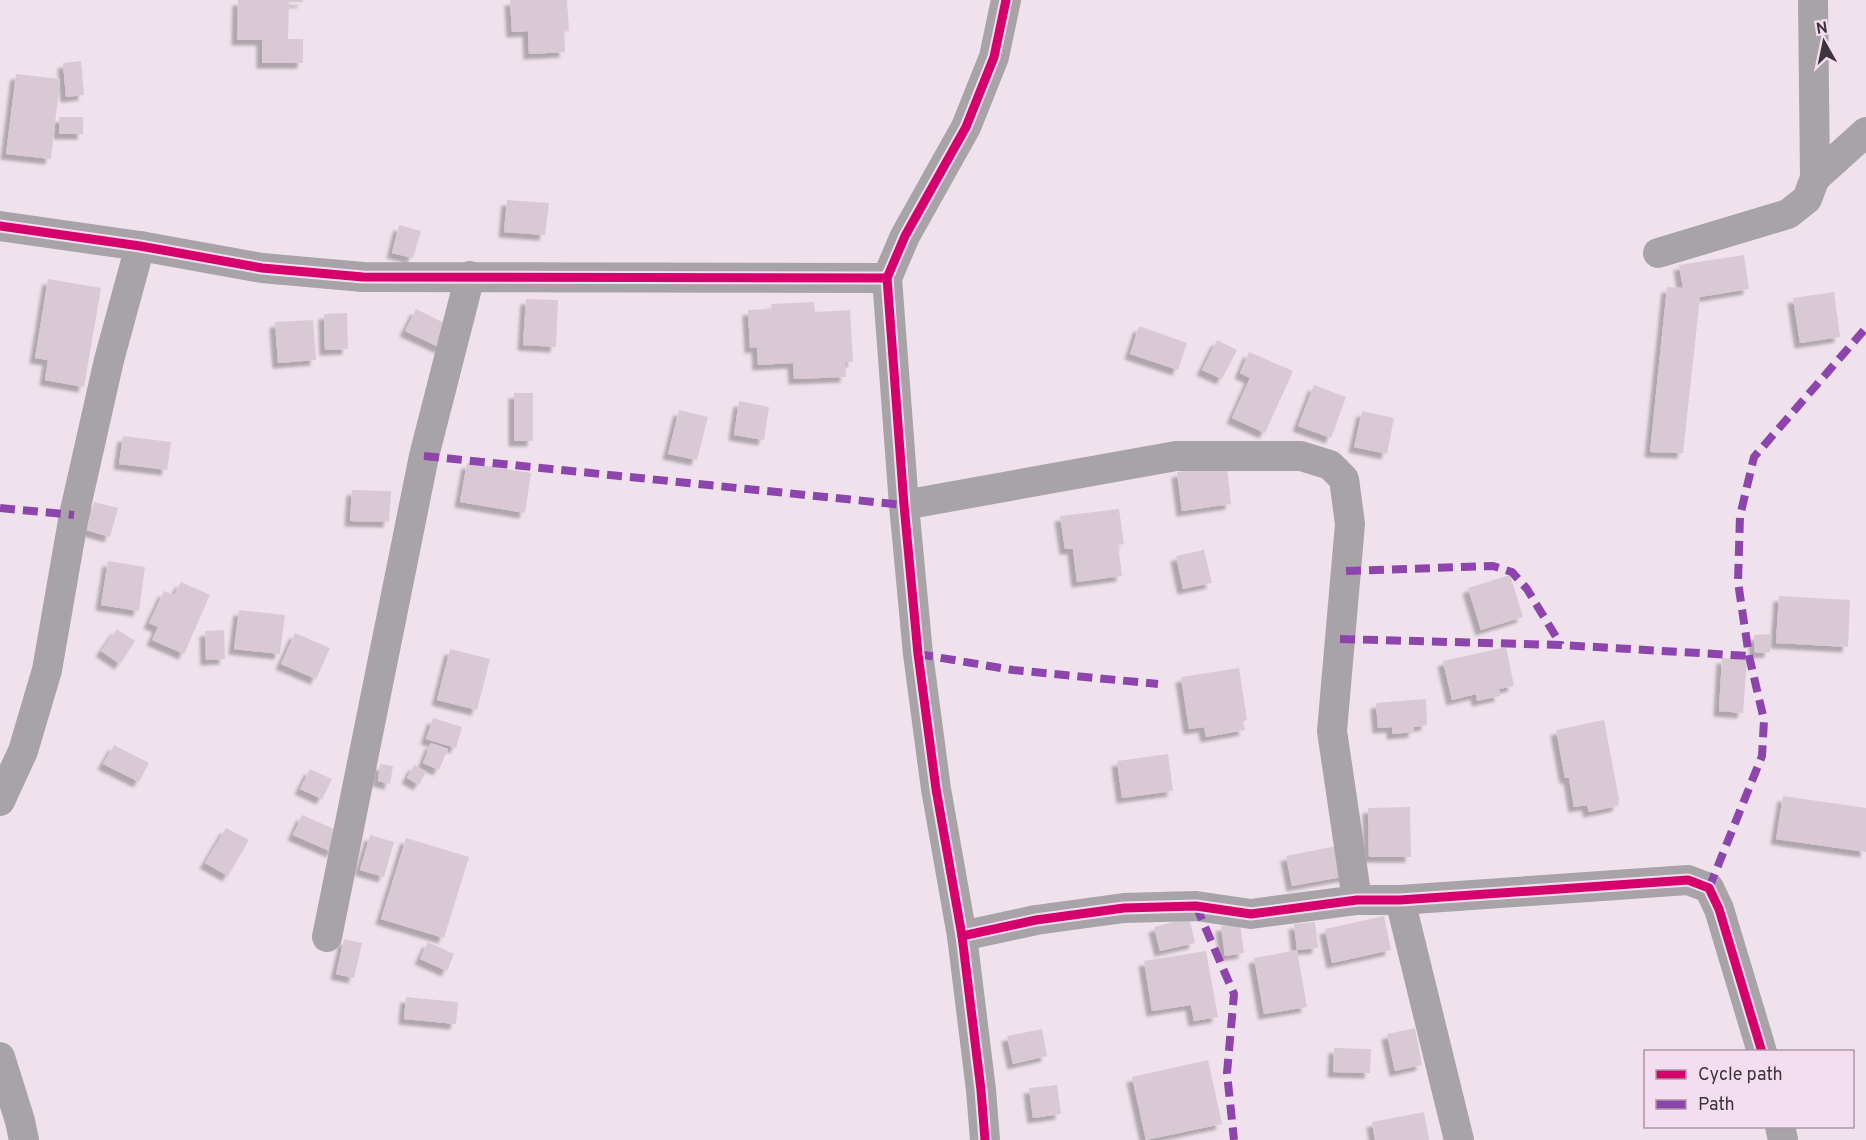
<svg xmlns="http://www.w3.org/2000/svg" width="1866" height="1140" font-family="Overpass,sans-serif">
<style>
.building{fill:#d9c9d5;filter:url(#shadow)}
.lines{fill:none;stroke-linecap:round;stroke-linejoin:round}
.street{stroke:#a8a3a7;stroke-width:30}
.quiet{stroke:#8e44ad;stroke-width:8;stroke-dasharray:15 8;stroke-linecap:butt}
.cycleway-casing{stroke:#f4ddef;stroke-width:13}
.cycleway{stroke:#d6006c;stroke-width:9}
</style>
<defs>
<filter id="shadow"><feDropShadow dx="-5.5" dy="5.5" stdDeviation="1.5" flood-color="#0004"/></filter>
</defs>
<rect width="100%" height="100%" fill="#efe2ec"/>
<!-- building -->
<g class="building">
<path d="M238,0H303V2H289L288,39H303V63H262V40H237Z"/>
<path d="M510,0H567L569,31L564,32L565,52L529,54L528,31L512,32Z"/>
<path d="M81,61L84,95L66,97L63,63Z"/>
<path d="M16,74L60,79L51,159L6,154Z"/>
<rect x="59" y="117" width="24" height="17"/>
<path d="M507,200L549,203L545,235L504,232Z"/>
<path d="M399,225L421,231L413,258L392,253Z"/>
<path d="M1744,255L1749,289L1700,297L1683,453L1650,452L1667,287L1683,288L1679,265Z"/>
<path d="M48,279L101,288L84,387L45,380L48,360L35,358Z"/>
<path d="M1834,292L1840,337L1800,343L1793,298Z"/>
<path d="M526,299L558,300L556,347L523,345Z"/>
<path d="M814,302L815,312L850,310L853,362H845L846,377L794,379L793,363L758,365L757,347L750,348L748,310L772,309L771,304Z"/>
<path d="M416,309L452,327L441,348L405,331Z"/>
<path d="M347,313L348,349L325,350L324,314Z"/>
<path d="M313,320L316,360L278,363L275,322Z"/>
<path d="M1139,326L1187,343L1178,370L1130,354Z"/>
<path d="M1217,340L1237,350L1222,379L1202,370Z"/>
<path d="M1249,352L1293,371L1265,433L1232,418L1250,378L1240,373Z"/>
<path d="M1314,385L1346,397L1331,438L1298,426Z"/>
<rect x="514" y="393" width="19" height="48"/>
<path d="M739,401L769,407L764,440L734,435Z"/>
<path d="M679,410L708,417L697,460L668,454Z"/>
<path d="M1362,411L1394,418L1387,454L1354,447Z"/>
<path d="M123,436L171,442L167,470L119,464Z"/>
<path d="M467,463L531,473L525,513L460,502Z"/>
<path d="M1227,466L1231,504L1182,511L1177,472Z"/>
<path d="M352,490L391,491L389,522L350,521Z"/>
<path d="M94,502L118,508L110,537L86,530Z"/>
<path d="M1119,509L1124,544L1118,545L1122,576L1077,582L1073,549H1065L1060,516Z"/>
<path d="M1204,550L1212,583L1183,589L1176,556Z"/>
<path d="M108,561L145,567L139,611L101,605Z"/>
<path d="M1510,575L1523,617L1481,630L1468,588Z"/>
<path d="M181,582L210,595L184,654L152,640L158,627L149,623L164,591L174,595Z"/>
<path d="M1779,596L1850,600L1848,647L1776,643Z"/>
<path d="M239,610L285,615L280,654L234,649Z"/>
<path d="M117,629L135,641L120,664L101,651Z"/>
<path d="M224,630L225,659L206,660L205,631Z"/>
<path d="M295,633L330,648L316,679L281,664Z"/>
<path d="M1770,634V652L1755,653L1754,635Z"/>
<path d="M1506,647L1514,686L1499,689L1500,696L1477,701L1476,694L1452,700L1443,661Z"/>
<path d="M450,649L490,659L477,710L437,700Z"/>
<path d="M1722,658L1747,660L1743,713L1719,711Z"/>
<path d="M1239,668L1247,720L1243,721L1245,730L1206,737L1204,727L1189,729L1181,677Z"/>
<path d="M1426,699L1427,725L1414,727V732L1392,734V727L1378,728L1376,703Z"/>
<path d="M433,718L462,727L456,748L426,739Z"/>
<path d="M1604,720L1619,799L1618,806L1589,812L1587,805L1574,807L1569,778H1565L1556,730Z"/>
<path d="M431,743L448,749L439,770L423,763Z"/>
<path d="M114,745L149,763L139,782L103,764Z"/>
<path d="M1168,754L1173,791L1122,798L1117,761Z"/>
<path d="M380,764L393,766L390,784L378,781Z"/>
<path d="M414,765L426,772L419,785L407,778Z"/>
<path d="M310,769L332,779L322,799L300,789Z"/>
<path d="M1783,796L1866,808V852L1776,839Z"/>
<path d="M1410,807L1411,857H1369L1368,808Z"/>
<path d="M302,815L341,832L332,852L293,835Z"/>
<path d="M226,828L249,840L228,876L205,863Z"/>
<path d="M370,835L394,842L384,877L360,870Z"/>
<path d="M406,838L469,857L444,938L381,919Z"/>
<path d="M1341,845L1347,876L1292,886L1286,856Z"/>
<path d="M1384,916L1391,950L1332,963L1325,929Z"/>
<path d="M1189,918L1195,943L1160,951L1154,927Z"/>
<path d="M1315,922L1318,948L1297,950L1307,1007L1264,1014L1254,958L1297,950L1294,924Z"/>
<path d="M1240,923L1244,953L1225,956L1221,926Z"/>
<path d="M344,939L362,943L354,978L336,974Z"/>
<path d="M428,942L454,954L447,971L420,959Z"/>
<path d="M1206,951L1218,1017L1194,1021L1191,1005L1152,1011L1144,961Z"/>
<path d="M406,997L458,1002L456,1024L404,1019Z"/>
<path d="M1415,1028L1422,1065L1395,1071L1387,1034Z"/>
<path d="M1042,1029L1047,1056L1013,1064L1007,1036Z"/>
<path d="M1334,1048L1371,1049L1370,1073L1333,1072Z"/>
<path d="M1208,1060L1222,1124L1146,1140L1132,1077Z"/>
<path d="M1057,1085L1061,1114L1033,1118L1029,1088Z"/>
<path d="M1424,1112L1429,1140H1375L1372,1122Z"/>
</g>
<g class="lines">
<!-- street -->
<g class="street">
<path d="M1815,178L1866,132"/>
<path d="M0,226L140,246L262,268L363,277L887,278"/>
<path d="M1658,253L1788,214L1807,199L1815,178L1813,0"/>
<path d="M904,505L1176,456H1301L1330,465L1344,479L1350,524L1332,731L1357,900"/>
<path d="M0,801L23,751L47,670L74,515L109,360L140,246"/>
<path d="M1400,900L1459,1140"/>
<path d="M962,936L1036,920L1124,908L1196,906L1251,914L1357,900H1400L1688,880L1709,888L1719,909L1762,1052"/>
<path d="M327,937L424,456L470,276"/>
<path d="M0,1057L20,1121L24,1140"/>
<path d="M1780,1126L1783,1140"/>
<path d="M985,1140L981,1090L962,936L936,789L918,654L904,505L887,278L905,236L966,127L994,57L1006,0"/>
</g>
<!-- quiet -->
<g class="quiet">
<path d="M424,456L904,505"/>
<path d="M0,508L74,515"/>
<path d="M1346,571L1493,566L1512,572L1527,589L1561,645"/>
<path d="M1340,639L1561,645L1749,656"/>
<path d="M918,654L1013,670L1158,684"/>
<path d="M1709,888L1762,756L1764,720L1749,656L1738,582L1740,516L1754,457L1865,329"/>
<path d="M1196,906L1234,994L1227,1073L1234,1140"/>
</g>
<!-- cycleway casing -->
<g class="cycleway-casing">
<g id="cycleway">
<path d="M0,226L140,246L262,268L363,277L887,278"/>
<path d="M962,936L1036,920L1124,908L1196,906L1251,914L1357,900H1400L1688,880L1709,888L1719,909L1762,1052"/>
<path d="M985,1140L981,1090L962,936L936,789L918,654L904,505L887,278L905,236L966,127L994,57L1006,0"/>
</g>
</g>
<!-- cycleway -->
<use href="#cycleway" class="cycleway"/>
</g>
<!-- legend -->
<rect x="1644" y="1050" width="210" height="78" fill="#f4ddef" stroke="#ab99a7" stroke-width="1.5"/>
<rect x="1656" y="1070" width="30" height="9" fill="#d6006c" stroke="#ab99a7" stroke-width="1.5"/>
<text x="1698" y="1080" font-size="18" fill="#3d343b">Cycle path</text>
<rect x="1656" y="1100" width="30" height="9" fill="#8e44ad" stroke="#ab99a7" stroke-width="1.5"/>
<text x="1698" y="1110" font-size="18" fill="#3d343b">Path</text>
<!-- north arrow -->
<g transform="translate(1824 42) rotate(351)" stroke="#f4ddef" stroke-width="4.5" paint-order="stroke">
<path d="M0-4.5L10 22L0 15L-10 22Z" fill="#3d343b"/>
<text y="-9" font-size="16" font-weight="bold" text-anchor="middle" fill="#3d343b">N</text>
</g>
</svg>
